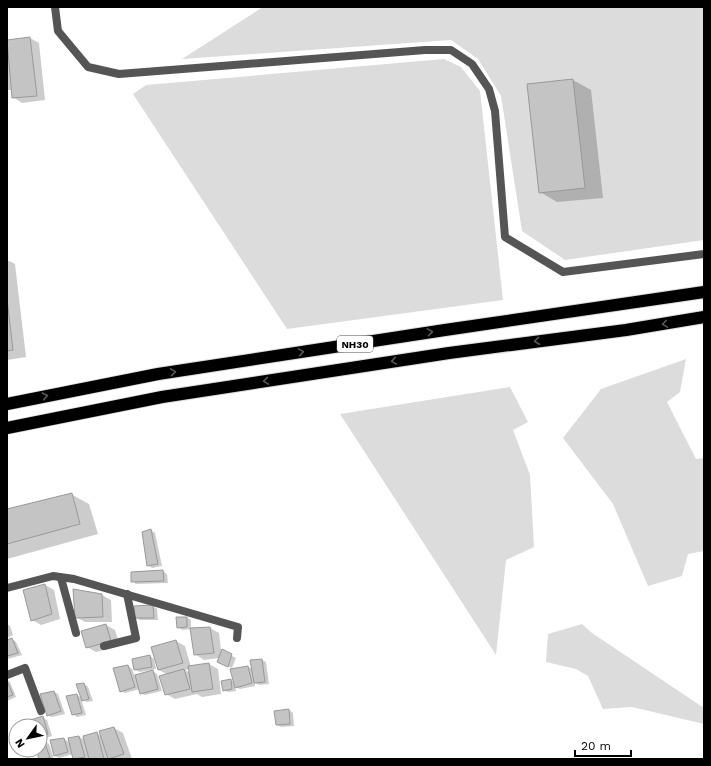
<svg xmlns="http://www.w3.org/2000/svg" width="711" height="766" font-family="'Work Sans',sans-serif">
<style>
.green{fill:#dcdcdc}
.shadow{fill:#0003;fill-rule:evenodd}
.building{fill:#c4c4c4;stroke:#999}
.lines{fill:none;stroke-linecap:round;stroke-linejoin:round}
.highway-casing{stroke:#dbdbdb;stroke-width:14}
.lane{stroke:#555;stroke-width:8}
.street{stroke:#555;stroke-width:8}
.highway{stroke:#000;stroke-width:12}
.oneway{stroke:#595959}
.labels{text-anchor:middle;stroke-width:3;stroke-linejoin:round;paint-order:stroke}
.shield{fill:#fff;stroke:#4c4c4c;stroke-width:1}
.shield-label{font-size:10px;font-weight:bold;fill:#000}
</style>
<rect width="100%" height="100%" fill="#fff"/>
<!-- green -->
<g class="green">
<path d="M263,7H704V240L565,260L522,231L501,96L478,59L451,40L182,59Z"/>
<path d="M444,59L461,67L480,91L503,300L287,329L133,94L146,85Z"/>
<path d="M686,359L680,392L667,402L696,459L704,458V551L688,554L682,576L648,586L613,504L563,438L601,389Z"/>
<path d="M510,387L528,422L513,430L530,475L534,547L506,560L496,655L340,414Z"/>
<path d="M582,624L592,633L704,708V724L632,707L603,709L588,676L576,669L546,662L548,634Z"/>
</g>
<!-- shadow -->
<g class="shadow">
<path d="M30,38L39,43L45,100L22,103L13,97L12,90H7V41Z"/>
<path d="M573,80L591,90L603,198L557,202L540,192L528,85Z"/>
<path d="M7,260L15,264L26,357L7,360Z"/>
<path d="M71,494L89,504L98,534L7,559V511Z"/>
<path d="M151,530L155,533L162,566L152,568L148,565Z"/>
<path d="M163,571L167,574L168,583L136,584L132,581Z"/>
<path d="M45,585L54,590L60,619L41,625L32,620Z"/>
<path d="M102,595L111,600L112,622H85L76,617Z"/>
<path d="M153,606L157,609L158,620H140L136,618Z"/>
<path d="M187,618L191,620V629L182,630L178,627Z"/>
<path d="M7,624L10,626L13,635L7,638Z"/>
<path d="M106,625L115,630L120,646L96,652L87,647Z"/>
<path d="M210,628L219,633L221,650L236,658L232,668L222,664L219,658L204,660L195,654L192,629Z"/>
<path d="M12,639L16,642L22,655L7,659V641Z"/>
<path d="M176,641L185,646L191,667L209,664L218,669L221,694L202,697L197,694L175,699L166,694L168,675L159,670L152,647ZM189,669L190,673L185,670Z"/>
<path d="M150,656L154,659L156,669L151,670L157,674L162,691L145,695L141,693L140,689L125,693L121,691L128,666L132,669L135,676L151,672V670L140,672L135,670Z"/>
<path d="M262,660L266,662L269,684L259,685L255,683V686L240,689L235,687L236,691L228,692L223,690L230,680L234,682L248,667L253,669L251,661Z"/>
<path d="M7,680L10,682L16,697L7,701Z"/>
<path d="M84,684L88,687L93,701L87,702L81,699L86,715L77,717L73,714L77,695L82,698Z"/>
<path d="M54,692L58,694L65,714L52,717L47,715Z"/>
<path d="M289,710L293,713L294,726L281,727L277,725Z"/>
<path d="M43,718L47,720L52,736L40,740V726H27Z"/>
<path d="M114,728L123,733L132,759H74L73,754L59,758L54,755L64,739L70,743L69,739L79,737L86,740L97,733L102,737Z"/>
<path d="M44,741L49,744L54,759H40L37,750H40V743Z"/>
</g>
<!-- building -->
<g class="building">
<path d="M30,37L37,96L12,98L7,40Z"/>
<path d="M573,79L585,188L539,193L527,84Z"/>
<path d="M7,299L13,350L7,351Z"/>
<path d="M72,493L80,524L7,544V509Z"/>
<path d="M151,529L158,564L147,566L142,532Z"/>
<path d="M163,570L164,581L131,582V572Z"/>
<path d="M45,584L52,614L31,621L23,590Z"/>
<path d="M73,589L102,594L103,617L75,618Z"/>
<path d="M153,605L154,618H135L134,606Z"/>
<path d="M176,617H187V627L177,628Z"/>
<path d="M106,624L111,641L86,648L81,631Z"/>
<path d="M210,627L214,653L194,655L190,628Z"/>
<path d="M12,638L18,653L7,656V640Z"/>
<path d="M176,640L183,663L158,670L151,647Z"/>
<path d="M222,649L232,654L228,667L217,662Z"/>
<path d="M150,655L152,667L134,670L132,659Z"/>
<path d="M262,659L265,682L254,683L250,660Z"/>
<path d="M209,663L213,689L192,692L188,666Z"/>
<path d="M128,665L135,687L120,692L113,668Z"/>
<path d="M248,666L252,683L235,688L230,669Z"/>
<path d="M184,669L190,689L165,695L159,676Z"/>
<path d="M153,670L158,689L140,694L135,675Z"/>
<path d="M231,679L232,689L223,691L221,681Z"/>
<path d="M7,681L13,695L7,697Z"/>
<path d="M84,683L89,699L82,701L76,684Z"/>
<path d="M54,691L61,711L47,716L40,694Z"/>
<path d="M77,694L82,713L72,715L66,696Z"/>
<path d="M289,709L290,724L276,725L274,711Z"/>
<path d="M43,716L48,734L40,737V726H25L24,722Z"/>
<path d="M114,727L124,754L108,759L99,731Z"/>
<path d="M97,732L104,759H89L83,736Z"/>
<path d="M79,736L85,757L73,759L68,738Z"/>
<path d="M64,738L68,752L54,756L50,740Z"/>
<path d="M44,740L50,758L39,759L36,750H40V742Z"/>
</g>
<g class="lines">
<!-- highway casing -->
<g class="highway-casing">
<g id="highway">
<path d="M7,404L158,374L445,330L704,292"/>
<path d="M7,428L162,397L449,353L626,330L704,317"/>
</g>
</g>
<!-- lane -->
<path class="lane" d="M55,7L58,31L88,67L119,74L425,50H451L472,64L489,89L495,111L505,237L563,272L704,254"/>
<!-- street -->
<g class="street">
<path d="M61,578L76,633"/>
<path d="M7,588L53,576L74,579L238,627L237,638"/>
<path d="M104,646L136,638L127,594"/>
<path d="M7,675L25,668L41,711"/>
</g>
<!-- highway -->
<use href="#highway" class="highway"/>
</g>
<!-- one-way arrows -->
<defs><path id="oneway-chevron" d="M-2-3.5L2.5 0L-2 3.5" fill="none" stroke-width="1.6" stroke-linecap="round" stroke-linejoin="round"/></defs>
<g class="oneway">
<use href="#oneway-chevron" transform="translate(665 324) rotate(171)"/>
<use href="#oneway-chevron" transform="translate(430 332) rotate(-9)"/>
<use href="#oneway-chevron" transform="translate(537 341) rotate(173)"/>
<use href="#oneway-chevron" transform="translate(301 352) rotate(-9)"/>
<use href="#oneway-chevron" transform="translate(394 361) rotate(171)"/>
<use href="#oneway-chevron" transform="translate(173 372) rotate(-9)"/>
<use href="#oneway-chevron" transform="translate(266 381) rotate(171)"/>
<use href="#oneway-chevron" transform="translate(45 396) rotate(-11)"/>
</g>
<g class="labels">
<!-- shield labels -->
<rect class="shield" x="337" y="336" width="36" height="16" rx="3"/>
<g class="shield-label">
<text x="355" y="348">NH30</text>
</g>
</g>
<!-- border -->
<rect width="711" height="766" fill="none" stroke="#000000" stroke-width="16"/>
<!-- north arrow -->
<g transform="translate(28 738) rotate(237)"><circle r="19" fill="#ffffff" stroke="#999999"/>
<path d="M0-3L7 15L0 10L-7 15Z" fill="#000000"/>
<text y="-6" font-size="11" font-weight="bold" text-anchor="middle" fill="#000000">N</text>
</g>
<!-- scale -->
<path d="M575 750v6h56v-6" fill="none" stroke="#000000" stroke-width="2"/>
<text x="581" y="750" font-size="12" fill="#000000" stroke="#ffffff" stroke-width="3" paint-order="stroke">20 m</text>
</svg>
